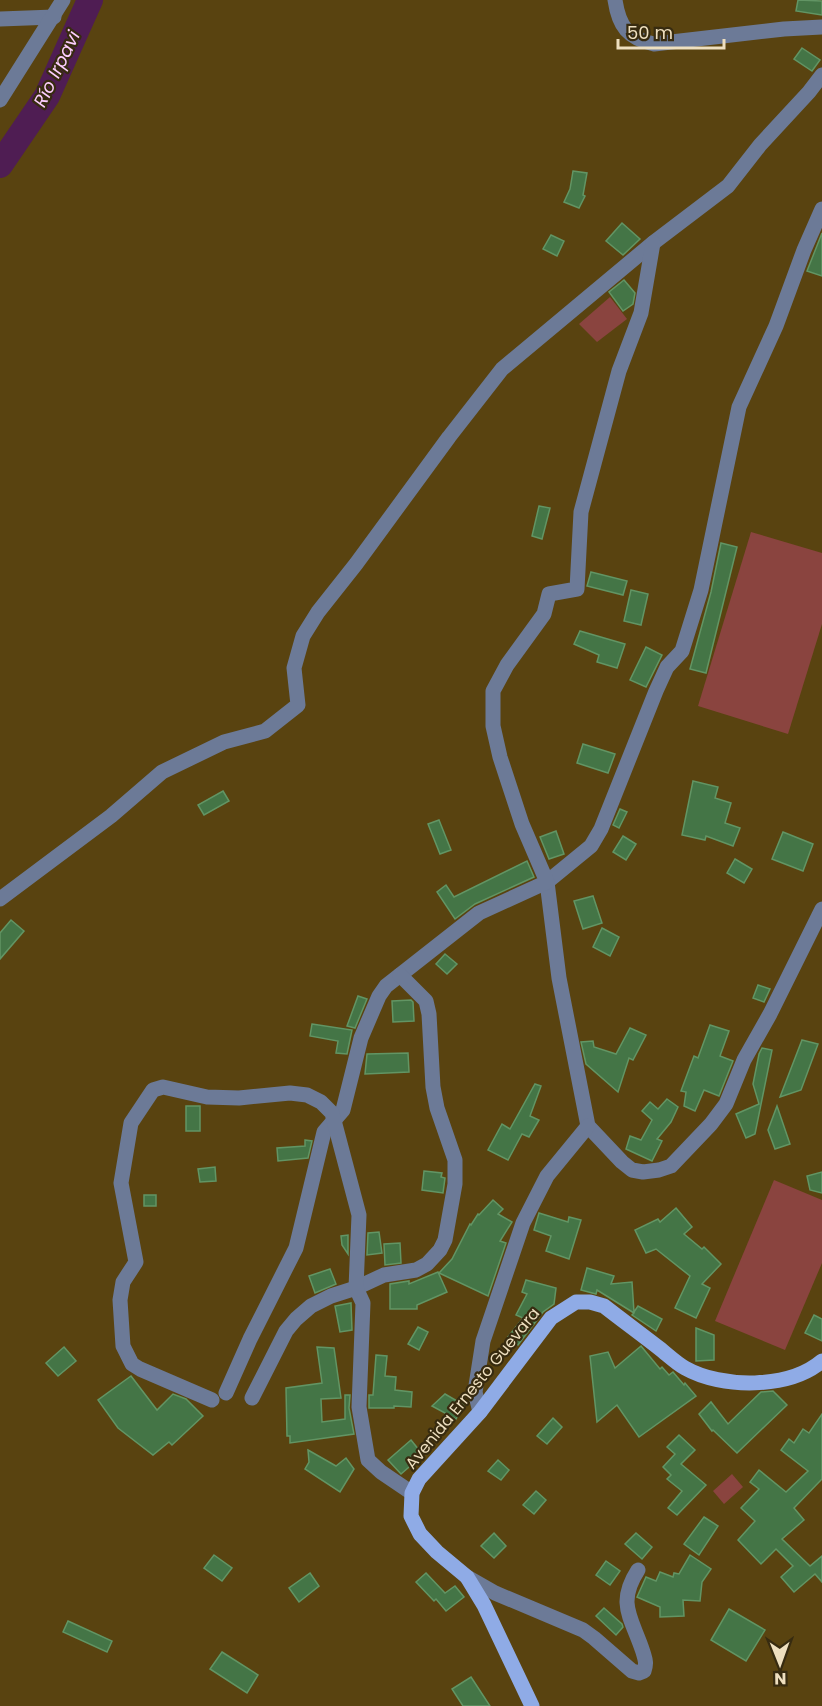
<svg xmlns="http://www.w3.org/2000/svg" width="822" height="1706" font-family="Poppins,sans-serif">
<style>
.green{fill:#8a443f}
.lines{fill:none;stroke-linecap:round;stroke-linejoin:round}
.river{stroke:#4f1d53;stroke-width:26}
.building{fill:#447546;stroke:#629564;stroke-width:1.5}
.minor{stroke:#6c7a97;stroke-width:15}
.major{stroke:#8fabe6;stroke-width:15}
.labels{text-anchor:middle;stroke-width:4.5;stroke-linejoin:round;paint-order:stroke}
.street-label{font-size:16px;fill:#eedfbf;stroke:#372b10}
.water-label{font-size:18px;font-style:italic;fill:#fdceff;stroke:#372b10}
</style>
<rect width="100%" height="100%" fill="#594310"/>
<!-- green -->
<g class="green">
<path d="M610,297L627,319L597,342L579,324Z"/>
<path d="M751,532L822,553V624L788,734L698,706Z"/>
<path d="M774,1180L822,1200V1263L785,1350L715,1321Z"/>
<path d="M732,1474L743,1487L724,1504L713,1491Z"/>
</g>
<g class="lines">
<!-- river -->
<path class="river" d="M0,165L47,96L90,0"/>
</g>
<!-- building -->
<g class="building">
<path d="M798,0L822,1V15L796,11Z"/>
<path d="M802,48L820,60L812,71L794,59Z"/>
<path d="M573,171L587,173L583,195L585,196L579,208L564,202L570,189Z"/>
<path d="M622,223L640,239L623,255L606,241Z"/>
<path d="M822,233V276L807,271Z"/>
<path d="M551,235L564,241L557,256L543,249Z"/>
<path d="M624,280L635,293L633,304L623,311L609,292Z"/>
<path d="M539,506L550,508L542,539L532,536Z"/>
<path d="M721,543L737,547L706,673L690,669L711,592Z"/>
<path d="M591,572L627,581L623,595L587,586Z"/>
<path d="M631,590L648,594L641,625L624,621Z"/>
<path d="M580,631L625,644L617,668L597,662L599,655L574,644Z"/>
<path d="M646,647L662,655L646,687L630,680Z"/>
<path d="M583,744L615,754L608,773L577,763Z"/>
<path d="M693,781L718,787L715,798L731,803L725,823L740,828L733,846L706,836L705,840L682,835Z"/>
<path d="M223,791L229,801L204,815L198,805Z"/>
<path d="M620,809L627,812L619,828L613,825Z"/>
<path d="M439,820L451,850L440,854L428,824Z"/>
<path d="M556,831L564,854L549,859L540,837Z"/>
<path d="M783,832L813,844L803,871L772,859Z"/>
<path d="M623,836L636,844L626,860L613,852Z"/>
<path d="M735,859L752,869L744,883L727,873Z"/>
<path d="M527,861L534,877L475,904L455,919L437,892L446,885L454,897Z"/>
<path d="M593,896L602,923L583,929L574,901Z"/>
<path d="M11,920L24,931L0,959V933Z"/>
<path d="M602,928L619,937L610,956L593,947Z"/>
<path d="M445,954L457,964L447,974L436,964Z"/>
<path d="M758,985L770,989L764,1002L753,998Z"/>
<path d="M358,996L367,999L355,1028L347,1026Z"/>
<path d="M411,1000L413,1002L414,1021L393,1022L392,1001Z"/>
<path d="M312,1024L352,1030L347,1054L336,1053L338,1041L310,1036Z"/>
<path d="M710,1025L729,1031L720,1056L733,1061L719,1096L704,1090L695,1111L684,1106L686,1092L681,1091L694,1056L698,1058Z"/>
<path d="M630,1028L646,1035L633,1060L629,1058L618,1092L586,1064L581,1042L593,1041L594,1047L616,1054Z"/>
<path d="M802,1040L818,1044L801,1090L780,1097Z"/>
<path d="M762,1048L772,1050L755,1134L746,1138L736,1114L759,1104L753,1084L759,1054Z"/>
<path d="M408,1053L409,1072L365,1074L367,1054Z"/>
<path d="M535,1084L541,1086L530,1116L539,1120L529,1137L522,1134L508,1160L488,1150L502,1124L510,1129Z"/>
<path d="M667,1099L678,1107L671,1122L657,1139L662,1141L652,1161L626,1149L630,1136L641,1140L652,1120L642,1111L650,1102L658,1109Z"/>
<rect x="186" y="1106" width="14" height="25"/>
<path d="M777,1106L790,1144L775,1149L768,1130Z"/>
<path d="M305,1140L312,1141L308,1158L278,1161L277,1148L305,1146Z"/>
<path d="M215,1167L216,1181L200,1182L198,1169Z"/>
<path d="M424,1171L442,1173L441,1177L445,1178L443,1193L422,1190Z"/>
<path d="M822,1172V1193L810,1190L807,1176Z"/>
<rect x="144" y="1195" width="12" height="11"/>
<path d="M493,1200L503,1209L498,1214L512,1222L500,1241L506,1243L488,1296L439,1273L452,1259L470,1224L471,1225L478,1214L479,1215Z"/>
<path d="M676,1208L692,1227L684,1234L702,1249L704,1247L721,1264L702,1284L710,1288L696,1318L675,1308L690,1276L656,1249L646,1253L635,1230L658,1219L660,1222Z"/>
<path d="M539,1213L568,1222L569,1217L581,1220L569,1259L546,1251L551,1236L534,1230Z"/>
<path d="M379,1232L382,1253L367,1255L368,1233Z"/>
<path d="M348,1235V1254L342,1245L341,1236Z"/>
<path d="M400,1243L401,1263L385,1265L384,1244Z"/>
<path d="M587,1268L614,1276L611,1284L632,1282L634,1312L638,1306L662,1319L656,1331L632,1315L634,1313L597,1290L596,1294L581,1290Z"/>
<path d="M330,1269L336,1284L315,1293L309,1276Z"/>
<path d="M438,1272L447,1292L417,1305V1309H390V1284L409,1281V1284Z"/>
<path d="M526,1280L556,1288L554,1304L543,1312L518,1345L508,1337L523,1318L516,1315L527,1294L522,1292Z"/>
<path d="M351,1303L352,1330L340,1332L335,1306Z"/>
<path d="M814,1315L822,1319V1341L805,1333Z"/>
<path d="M418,1327L428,1332L419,1350L408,1344Z"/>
<path d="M696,1328L714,1335V1360L696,1361Z"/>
<path d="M641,1346L660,1369L662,1367L669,1375L673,1372L684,1385L685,1383L696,1396L639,1437L617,1405L597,1422L590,1356L608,1352L615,1368Z"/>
<path d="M64,1347L76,1361L58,1376L46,1363Z"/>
<path d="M317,1347L334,1348L341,1398L321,1399L322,1422L345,1419V1395H350L349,1408L354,1434L290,1443V1436H287L286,1388L322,1383Z"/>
<path d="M376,1355L387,1356L385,1376L396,1377L395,1390L412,1392L411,1407L394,1406V1408H369V1395H373Z"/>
<path d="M131,1376L157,1410L173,1394L186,1399L203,1416L172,1445L169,1442L153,1455L118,1428L98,1400Z"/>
<path d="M773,1391L787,1405L737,1453L713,1430L712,1431L699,1414L711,1402L728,1424L761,1392Z"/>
<path d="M445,1394L464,1405L456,1419L432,1406Z"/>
<path d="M822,1414V1479L794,1508L804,1520L782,1539L810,1566L822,1556V1582L815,1574L794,1592L781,1577L793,1566L776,1549L761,1564L738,1540L755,1521L741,1508L759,1489L750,1482L759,1470L786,1492L808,1471L781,1450L789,1439L794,1443L803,1429L809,1433Z"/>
<path d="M553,1418L562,1427L547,1444L537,1436Z"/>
<path d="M679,1435L695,1450L681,1464L706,1485L677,1515L668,1508L682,1491L667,1479L671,1475L663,1467L675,1454L667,1447Z"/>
<path d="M411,1440L423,1455L401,1474L388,1460Z"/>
<path d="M308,1450L336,1466L346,1458L354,1469L340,1492L305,1469L309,1462Z"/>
<path d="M498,1460L509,1470L501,1480L488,1471Z"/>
<path d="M536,1491L546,1500L534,1514L523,1505Z"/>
<path d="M704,1517L718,1526L699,1555L684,1544Z"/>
<path d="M494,1533L506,1546L494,1558L481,1546Z"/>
<path d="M636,1533L652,1547L642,1559L625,1544Z"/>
<path d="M214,1555L232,1568L222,1581L204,1568Z"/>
<path d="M690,1555L711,1569L702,1582L700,1601L683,1600L684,1616L660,1617V1607L637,1597L646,1577L656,1581L660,1572L673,1577L674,1573L679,1574Z"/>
<path d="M606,1561L620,1571L610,1585L596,1575Z"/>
<path d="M310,1573L319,1586L299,1602L289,1588Z"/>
<path d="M426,1573L445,1593L455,1586L464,1597L446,1611L436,1599L434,1601L416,1582Z"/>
<path d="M604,1608L622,1624L623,1627L616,1635L596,1616Z"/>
<path d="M729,1609L765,1630L746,1661L711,1640Z"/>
<path d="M68,1621L112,1641L107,1652L63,1632Z"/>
<path d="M222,1652L258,1675L247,1693L210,1669Z"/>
<path d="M471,1677L490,1706H463L452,1689Z"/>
</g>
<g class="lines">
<!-- minor -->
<g class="minor">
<path d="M615,0C619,27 628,38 654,44L784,29L822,27"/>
<path d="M0,19L54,17"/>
<path d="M0,100L63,0"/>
<path d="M822,209L804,250L776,326L739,407L701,590L682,651L667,667L656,691L601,829L591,846L547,882L559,978L588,1126L622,1162L632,1170L643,1172L659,1170L671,1166L711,1124L726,1104L744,1060L770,1014L822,909"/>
<path d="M0,899L111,816L162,772L224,742L265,731L298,705L294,668L303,636L318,612L356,564L449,437L502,369L653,243L728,186L760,145L809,92L822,75"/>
<path d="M226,1393L250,1339L296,1248L324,1132L343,1110L361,1038L379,996L386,986L479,913L547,882L522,824L500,757L493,726V691L507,665L544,614L549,594L577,589L581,512L619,371L641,313L653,243"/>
<path d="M252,1398L286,1331L296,1319L311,1306L331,1296L356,1288L384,1275L416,1270L427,1264L440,1250L445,1240L455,1184V1160L437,1108L433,1087L429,1014L426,1001L400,975"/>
<path d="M212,1400L140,1369L132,1364L123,1346L120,1300L123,1282L136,1262L121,1183L131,1123L153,1090L163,1087L207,1097L239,1098L290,1093L307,1095L321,1102L332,1113L359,1215L356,1288L363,1303L359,1407L368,1460L381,1472L412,1493"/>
<path d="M480,1412L475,1392L483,1341L523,1223L547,1176L588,1126"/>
<path d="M467,1577L495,1593L583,1630L594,1638L632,1671L639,1673L644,1671C647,1663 645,1659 643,1652C632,1618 616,1604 638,1570"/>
</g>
<!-- major -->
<path class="major" d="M532,1706L484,1605L467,1577L437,1552L420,1534L411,1516L412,1493L419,1479L480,1412L551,1318L576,1302H590L604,1306C622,1320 641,1334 659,1348C668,1355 676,1363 685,1368C722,1389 789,1389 822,1361"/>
</g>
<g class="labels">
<!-- street labels -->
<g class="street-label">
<text transform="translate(472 1388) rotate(-51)" y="6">Avenida Ernesto Guevara</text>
</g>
<!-- water labels -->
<g class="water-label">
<text transform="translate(57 69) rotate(-64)" y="6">Río Irpavi</text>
</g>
</g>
<!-- north arrow -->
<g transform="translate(780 1664) rotate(179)" stroke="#372b10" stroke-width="4.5" paint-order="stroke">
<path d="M0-4.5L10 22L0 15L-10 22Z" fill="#eedfbf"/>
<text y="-9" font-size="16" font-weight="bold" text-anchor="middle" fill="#eedfbf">N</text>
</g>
<!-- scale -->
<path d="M618 39v9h106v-9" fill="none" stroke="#eedfbf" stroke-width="3"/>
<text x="627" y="39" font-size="18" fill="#eedfbf" stroke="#372b10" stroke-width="4.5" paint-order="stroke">50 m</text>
</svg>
